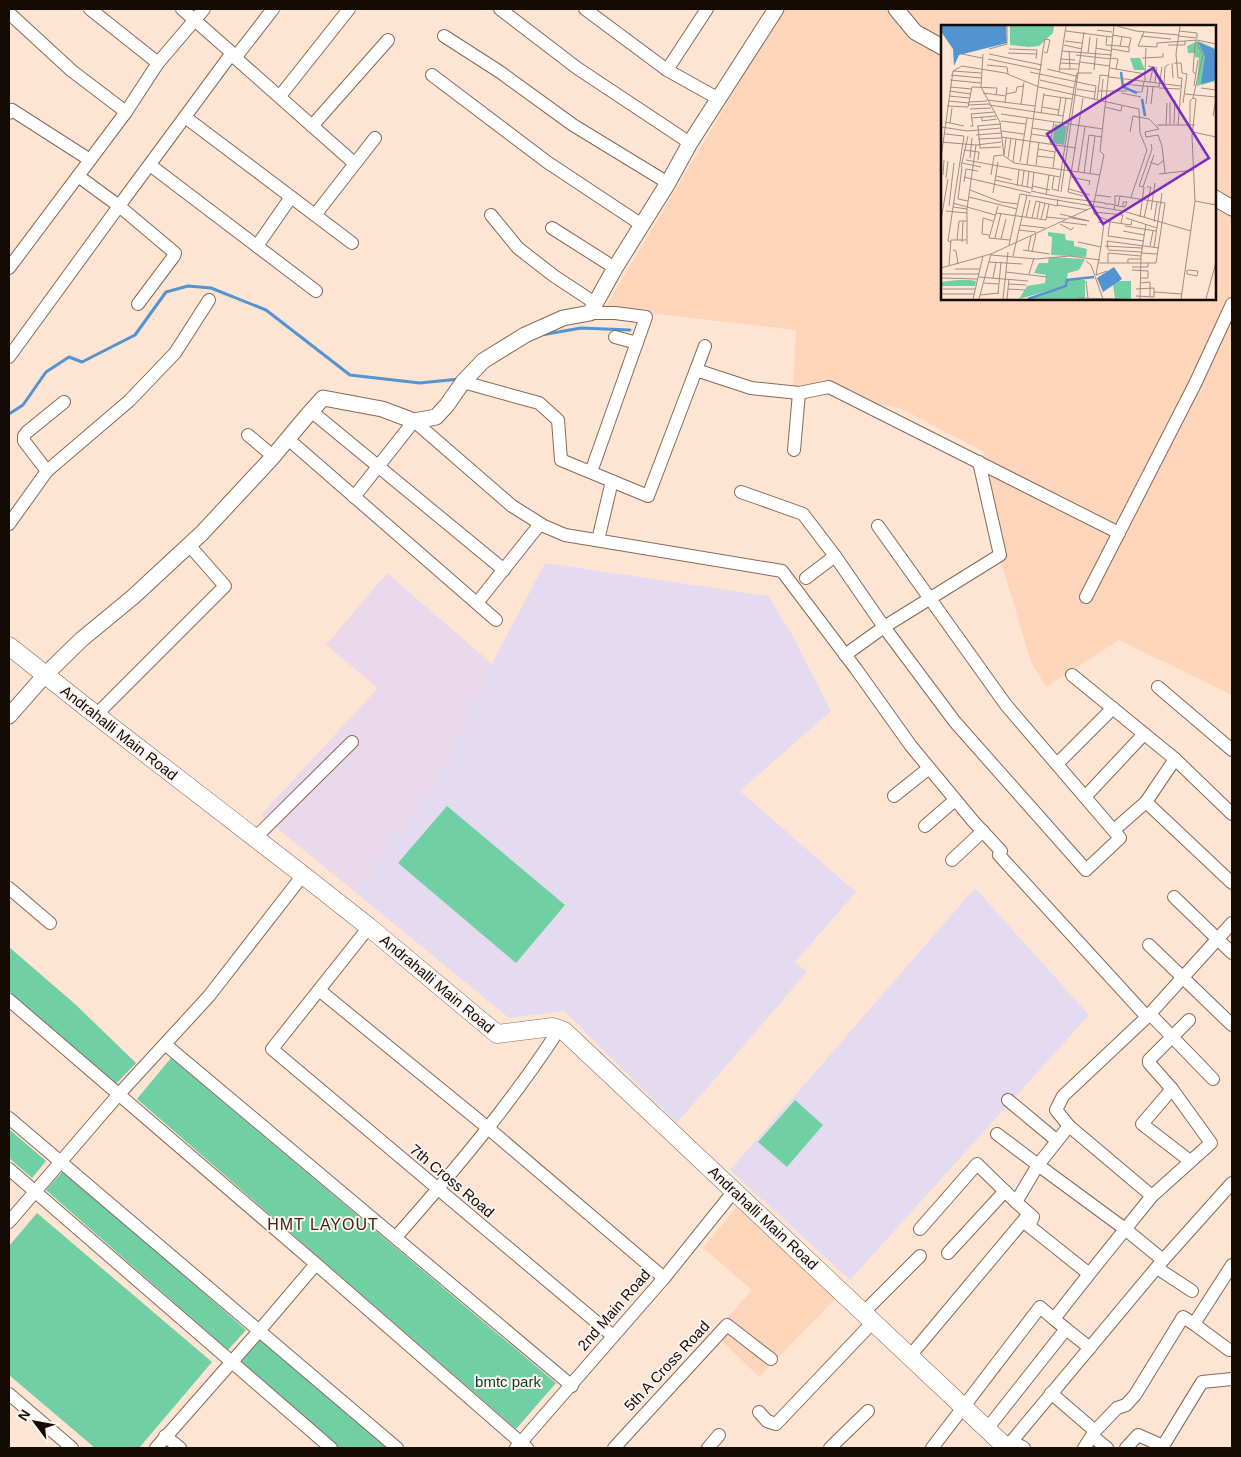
<svg xmlns="http://www.w3.org/2000/svg" width="1241" height="1457" font-family="Helvetica,sans-serif">
<style>
.built{fill:#fcd5bb;fill-rule:evenodd}
.education{fill:#e5dbf0}
.medical{fill:#ead9eb}
.green{fill:#70cfa4}
.lines{fill:none;stroke-linecap:round;stroke-linejoin:round}
.stream{stroke:#5293d2;stroke-width:3}
.minor-casing{stroke:#856956;stroke-width:14}
.tertiary-casing{stroke:#856956;stroke-width:17}
.secondary-casing{stroke:#856956;stroke-width:19}
.minor{stroke:#fff;stroke-width:12}
.tertiary{stroke:#fff;stroke-width:15}
.secondary{stroke:#fff;stroke-width:18}
.labels{text-anchor:middle;stroke-width:4;stroke-linejoin:round;paint-order:stroke}
.street-label{font-size:15px;fill:#140a04;stroke:#fcf5f1}
.park-label{font-size:15px;fill:#0c3a28;stroke:#fcf5f1}
.neighbourhood-label{font-size:16px;letter-spacing:1px;fill:#3d2614;stroke:#fcf5f1}
.inset-river{fill:none;stroke:#5293d2;stroke-width:2.5}
.inset-road{fill:none;stroke:#a08d80;stroke-width:1}
.view{fill:#7b2cbf;fill-opacity:0.15;stroke:#7b2cbf;stroke-width:2.5}
.inset-edge{fill:none;stroke:#140a04;stroke-width:2.5}
</style>
<rect width="100%" height="100%" fill="#fee4d3"/>
<!-- built -->
<g class="built">
<path d="M783,9H1232V695L1119,640L1046,687L1031,662L996,545L984,452L900,408L793,390L796,330L605,308ZM942,26H1215V299H942Z"/>
<path d="M737,1206L836,1298L759,1377L714,1333L752,1290L703,1248Z"/>
</g>
<!-- education -->
<g class="education">
<path d="M545,563L768,596L791,633L831,711L740,791L856,892L795,962L807,972L677,1123L564,1011L509,1018L355,892L446,765L475,696Z"/>
<path d="M975,888L1089,1015L850,1280L730,1170Z"/>
</g>
<!-- medical -->
<path class="medical" d="M387,573L492,664L475,696L446,765L355,892L261,815L378,688L326,645Z"/>
<!-- green -->
<g class="green">
<path d="M447,806L565,905L516,963L398,863Z"/>
<path d="M9,947L75,1004L136,1063L114,1086L9,996Z"/>
<path d="M171,1058L556,1383L516,1429L137,1099Z"/>
<path d="M795,1100L823,1125L787,1167L758,1142Z"/>
<path d="M9,1129L46,1161L32,1178L9,1158Z"/>
<path d="M64,1170L246,1330L228,1350L46,1190Z"/>
<path d="M37,1213L212,1362L139,1448H95L9,1375V1246Z"/>
<path d="M262,1337L390,1448H339L240,1363Z"/>
</g>
<g class="lines">
<!-- stream -->
<g class="stream">
<path d="M541,335L581,328L630,330"/>
<path d="M9,414L23,405L46,372L69,357L82,362L135,335L166,292L188,286L211,288L266,310L350,375L420,383L459,379"/>
</g>
<!-- minor casing -->
<g class="minor-casing">
<g id="minor">
<path d="M90,9L158,63"/>
<path d="M500,9L577,68L690,143"/>
<path d="M585,9L667,70L719,99"/>
<path d="M9,13L72,71L126,112"/>
<path d="M444,36L500,72L573,125L668,183"/>
<path d="M231,54L354,163"/>
<path d="M235,58L273,9"/>
<path d="M667,70L707,9"/>
<path d="M432,75L547,162L642,225"/>
<path d="M280,96L349,9"/>
<path d="M9,113L12,110L90,160"/>
<path d="M185,117L352,243"/>
<path d="M312,126L388,40"/>
<path d="M150,165L316,291"/>
<path d="M78,176L119,206L232,53L182,9"/>
<path d="M315,215L375,138"/>
<path d="M491,215L518,248L554,276L595,303"/>
<path d="M552,228L615,268"/>
<path d="M257,246L291,197"/>
<path d="M9,268L126,112L158,63L204,9"/>
<path d="M590,313H615L646,317L591,472"/>
<path d="M615,337L637,343"/>
<path d="M9,357L119,206L175,253L174,256L138,304"/>
<path d="M696,370L705,346"/>
<path d="M463,382L539,403L558,420L561,460L648,496L696,370L751,388L799,393L829,387L1119,533"/>
<path d="M311,411L504,570"/>
<path d="M248,435L273,456"/>
<path d="M288,439L496,620"/>
<path d="M794,450L799,393"/>
<path d="M47,471L129,401L175,353L209,300"/>
<path d="M741,492L803,514L835,556L884,627L955,722L1086,870L1120,838L1006,705L878,526"/>
<path d="M354,497L414,421L512,506L544,526L565,535L782,571L856,669L911,746L973,821L1001,851L999,855L1147,1017"/>
<path d="M9,524L47,471L24,441V436L27,432L64,402"/>
<path d="M598,540L612,481"/>
<path d="M806,578L835,556"/>
<path d="M1086,597L1195,384L1232,304"/>
<path d="M477,603L540,524"/>
<path d="M845,655L884,627L1000,555L979,462"/>
<path d="M1072,675L1175,759"/>
<path d="M1158,687L1232,750"/>
<path d="M96,715L225,586L189,545"/>
<path d="M1057,764L1113,708"/>
<path d="M894,796L929,768"/>
<path d="M1085,797L1144,734"/>
<path d="M1146,802L1175,759L1232,814"/>
<path d="M925,826L955,800"/>
<path d="M1114,830L1146,802L1232,883"/>
<path d="M255,838L352,742"/>
<path d="M952,860L983,831"/>
<path d="M9,888L50,923"/>
<path d="M1174,897L1232,953"/>
<path d="M369,927L272,1049L613,1336"/>
<path d="M1149,945L1232,1025"/>
<path d="M319,990L488,1128L664,1278"/>
<path d="M9,1000L316,1264L527,1448"/>
<path d="M1150,1014L1213,1079"/>
<path d="M166,1045L572,1386"/>
<path d="M1172,1089L1149,1063V1060L1189,1020"/>
<path d="M1008,1100L1056,1140"/>
<path d="M9,1118L397,1448"/>
<path d="M1069,1126L1056,1110L1063,1096L1147,1017L1232,923"/>
<path d="M997,1134L1038,1165L1016,1202L1033,1217L1029,1226L1088,1273"/>
<path d="M9,1169L331,1448"/>
<path d="M1152,1196L1211,1143L1172,1089L1142,1124L1190,1161"/>
<path d="M9,1222L119,1094L209,996L303,875"/>
<path d="M920,1229L977,1164L1016,1202"/>
<path d="M396,1237C455,1170 512,1102 560,1028"/>
<path d="M948,1253L1005,1191"/>
<path d="M1157,1268L1192,1291"/>
<path d="M863,1313L920,1256"/>
<path d="M1194,1324L1229,1350"/>
<path d="M1066,1329L1090,1348"/>
<path d="M910,1356L1029,1214"/>
<path d="M1051,1393L1095,1431"/>
<path d="M9,1394L72,1448"/>
<path d="M759,1412L767,1421L776,1424L873,1322"/>
<path d="M987,1429L1066,1329L1054,1319"/>
<path d="M165,1436L180,1448"/>
<path d="M1092,1436L1107,1448"/>
<path d="M1012,1441L1024,1448"/>
<path d="M156,1448L259,1331L316,1264"/>
<path d="M516,1448L664,1278L734,1191"/>
<path d="M614,1448L727,1325L771,1359"/>
<path d="M708,1448L719,1435"/>
<path d="M830,1448L868,1411"/>
<path d="M932,1448L1040,1307L1054,1319C1086,1277 1119,1237 1152,1196L1069,1126L1038,1165L1125,1229L1163,1260"/>
<path d="M1011,1448L1012,1441L1163,1260L1232,1183"/>
<path d="M1084,1448L1095,1431L1117,1408L1126,1405L1135,1395L1183,1317L1194,1324L1232,1265"/>
<path d="M1126,1448L1138,1435L1163,1446L1202,1382L1232,1379"/>
</g>
</g>
<!-- tertiary casing -->
<g class="tertiary-casing">
<g id="tertiary">
<path d="M896,9L915,32L942,47"/>
<path d="M1215,198L1232,208"/>
<path d="M9,716L45,675L82,639L133,597L202,533L271,459L306,417L323,398L382,409L414,421L436,417L447,405L463,382L483,361L525,335L563,318L590,313L615,268L668,183L690,143L776,9"/>
</g>
</g>
<!-- secondary casing -->
<g class="secondary-casing">
<path id="secondary" d="M9,646L96,715L303,875L369,927L497,1034L553,1027L564,1031L1007,1448"/>
</g>
<!-- minor -->
<use href="#minor" class="minor"/>
<!-- tertiary -->
<use href="#tertiary" class="tertiary"/>
<!-- secondary -->
<use href="#secondary" class="secondary"/>
</g>
<g class="labels">
<!-- street labels -->
<g class="street-label">
<text transform="translate(119 733) rotate(38)" y="5">Andrahalli Main Road</text>
<text transform="translate(437 984) rotate(40)" y="5">Andrahalli Main Road</text>
<text transform="translate(452 1181) rotate(40)" y="5">7th Cross Road</text>
<text transform="translate(763 1218) rotate(43)" y="5">Andrahalli Main Road</text>
<text transform="translate(614 1310) rotate(-49)" y="5">2nd Main Road</text>
<text transform="translate(667 1366) rotate(-47)" y="5">5th A Cross Road</text>
</g>
<!-- park labels -->
<g class="park-label">
<text x="508" y="1387">bmtc park</text>
</g>
<!-- neighbourhood labels -->
<g class="neighbourhood-label">
<text x="323" y="1230">HMT LAYOUT</text>
</g>
</g>
<!-- overview -->
<g transform="translate(941 25)">
<rect width="275" height="275" fill="#fee4d3"/>
<path d="M69,1H113L112,8L98,21L88,22L69,20ZM257,16L275,24V56L256,61L258,33L254,32V28H247L246,21ZM189,33H199L204,45H193ZM114,99L126,101L123,120L111,118ZM107,207L124,209L125,215L133,216V221L146,224L145,232L110,230L111,212L107,211ZM108,232L144,234L138,245L127,248L124,261L78,274L86,261L104,258L105,250L93,248L98,238H107ZM134,254L144,255V274H90L126,262L127,256ZM17,255H29L35,256L34,261H0V257ZM178,256H190V274H174L172,260Z" fill="#70cfa4"/>
<path d="M0,1H65L66,18L18,30L13,41L12,24L1,8ZM257,17L275,25V55L260,59L264,31ZM173,242L181,254L162,267L156,253Z" fill="#5293d2"/>
<path class="inset-river" d="M180,47L182,62L196,68M201,74L204,91M87,274L125,261L126,255L153,252"/>
<path class="inset-road" d="M176,1L195,6L237,10M156,5L171,7M125,6L171,12M238,6L256,8V13M203,7L197,21L216,22V18L244,16M171,10L190,13L188,22L179,21L181,12M166,11L165,20L179,21M200,11L230,14M237,11L256,13M124,16L141,18M254,18L252,47L255,49M123,20L141,24M227,20H244V16L256,15L275,19M155,23L171,26M48,24L66,19V1M68,24L96,25L95,34M171,24L188,27V22M121,26L125,1M128,26L129,44M67,28L96,29M147,28L149,12M21,29L41,33M42,29L40,62L59,97L63,131L73,138L159,150M48,29L101,40M135,30L170,34M201,33L222,32V28M47,34L100,45M119,34L134,35M139,37L169,41M119,38L139,39M231,38L232,53M233,38H240L241,48L246,49M46,40L66,42L67,49M207,41L216,43L214,57M169,43L175,44L177,34L170,33M106,44L135,51M119,44H136M175,44L204,49V57M153,45L156,13M12,46L40,48M89,47L155,61L153,75M118,47L121,26L171,30M204,49L205,23M10,50L40,53M168,52L240,61M9,55L40,58M99,55L133,63L136,48H151M203,57L202,61L218,62L221,42M209,57L212,42M183,59L202,61L201,67H196M223,59L224,42L228,39M253,61L257,35M9,62L31,64M218,63L239,64M260,63L275,65M136,64L154,67M8,66L30,69M157,66H186M42,68L65,71M180,68L200,72M65,69L75,67L76,62L83,61M244,69L275,72M103,70L131,74M8,71L29,73M46,75L94,81M156,75L159,50L168,51M7,76L28,78M160,76L162,54M28,77L46,76M64,78L66,62M242,78L246,49M80,79L83,57M205,79L207,61M210,79L212,62M27,80L48,79M48,80L122,91M6,81L27,82L31,62L56,63L55,70M101,82L118,85M164,82L180,86L181,81M29,84L50,83M100,88L103,68M60,89L162,104M117,90L120,72M192,91L208,94L218,104L204,107M272,91L275,73M41,92V96L56,94M31,93L55,91M60,96L85,99M4,97L23,101M9,98L11,83M121,99L125,73M233,99L234,75M216,100H254M225,100L226,78M229,100V77M237,100L241,53H237L235,29L239,1M249,100V76L252,73M29,101H32L30,89L53,87M36,101L60,99M37,101L39,123L60,122M0,102L27,106L60,103M91,103L111,106M60,106L83,109M189,107L192,91M204,107L205,112L217,110L221,121L224,148M252,107L275,112M4,109L23,111L12,182M90,109L110,112M35,110L60,108M60,112L135,123M37,114L60,113M0,117L35,120L60,117M109,119L113,97M210,119L211,124L198,161L202,162L213,130M97,124L114,127M23,125L38,127L37,135M63,130L65,113M96,131L113,133M0,133L12,46L21,41L64,48L98,62L198,84L199,108L206,125L190,172M29,133L31,113M67,133L70,113M25,135L119,152M72,137L75,114M79,137L86,93M209,137L217,140L223,135M21,138L40,142M86,139L102,25L104,14L109,15L106,28L103,27M95,140L98,117M20,142L27,111M21,142L17,174L27,176M112,143L115,120M137,147L144,102M143,148L148,110L161,112M149,149L154,111M218,149L253,145M2,150L3,135M50,150L53,131L62,130M55,151L71,155M113,151L111,164L118,166M23,152L90,168M130,152L149,156L148,160M5,153L7,136M54,155L91,163M23,157L25,144L37,146M76,161L78,145M81,161L83,146M91,161L109,165M86,162L88,147M128,164L149,170M29,165L60,177L77,179M91,165L93,147M90,166L118,172L164,178V179H169L174,180L177,181L179,171H174V180L173,184M117,166L133,63M120,167L143,7M127,167L142,73M127,167L142,171M52,168L57,137M79,169L182,186L250,206M105,170L108,150M155,170L170,172M28,172L76,184M254,176L275,180M12,178L54,190M116,180L146,185M8,181L13,138M57,181L48,213L69,215M153,181V189L170,197L190,200L191,196M177,181L184,182L186,177H182V182M210,185L214,158M5,186L26,188M153,187L182,190L180,198M55,188L105,195L108,179M119,189L148,196L130,193M85,192L89,175M105,192L125,194M199,192L203,162M91,193L95,176L116,181L117,174M96,193L99,177M185,193L216,203M203,193L210,162H206M100,194L104,178M0,195L7,154M121,197L146,200M157,197L163,198L160,222M213,197L216,177M119,199L130,205L133,202M79,200L104,203M184,201L215,206M78,205L95,207M182,206L203,210M48,210L41,209L42,193L52,196M167,211L203,216M167,211L169,196M54,213L60,188M60,214L65,194M16,215L18,196H22M10,217L7,216L12,182L26,184M21,217L22,196H26M137,217L160,222L155,250L166,246M26,219V184L35,120M68,220L79,169M164,221L201,223M209,221L212,206M213,223L221,168M167,224L166,216L218,223M12,225L15,226L17,239M82,225L109,229M167,225L200,227M87,226L90,211M91,227L95,209M200,228L217,229M50,230L95,234L129,231L159,235M72,231L86,170M145,236L150,240L162,274M48,237L81,239M158,238H215L224,178L179,171M167,238V228L200,231M187,238V234H200M8,240L10,215H25M191,242H207V238M0,243L50,229L152,182L163,130L159,126L173,1M14,244H39M191,245L207,246V253H199M246,245V249L256,251L257,246L247,245M65,247L106,252M0,249H38M88,249L93,233M38,252L87,256M0,253L37,254M52,253L55,237M145,256L147,273M43,258L58,259M199,258L209,257V271M68,259L85,260M2,264H34M67,264L84,265M195,264L213,263V272L195,271M213,267L241,269M0,269H33M57,269L60,237M39,270L58,268M137,273L182,274M32,274L42,231M38,274L50,229M62,274L67,227M66,274L68,254M199,274L200,231L205,199M240,274L254,176L251,111L255,74L252,73L262,30L254,15M265,274L275,237"/>
<path class="view" d="M212,43L268,133L162,199L106,109Z"/>
<rect width="275" height="275" class="inset-edge"/>
</g>
<!-- border -->
<rect width="1241" height="1457" fill="none" stroke="#140a04" stroke-width="20"/>
<!-- north arrow -->
<g transform="translate(35 1422) rotate(302)" stroke="#fcf5f1" stroke-width="4" paint-order="stroke">
<path d="M0-4L9 19L0 12L-9 19Z" fill="#140a04"/>
<text y="-8" font-size="14" font-weight="bold" text-anchor="middle" fill="#140a04">N</text>
</g>
</svg>
